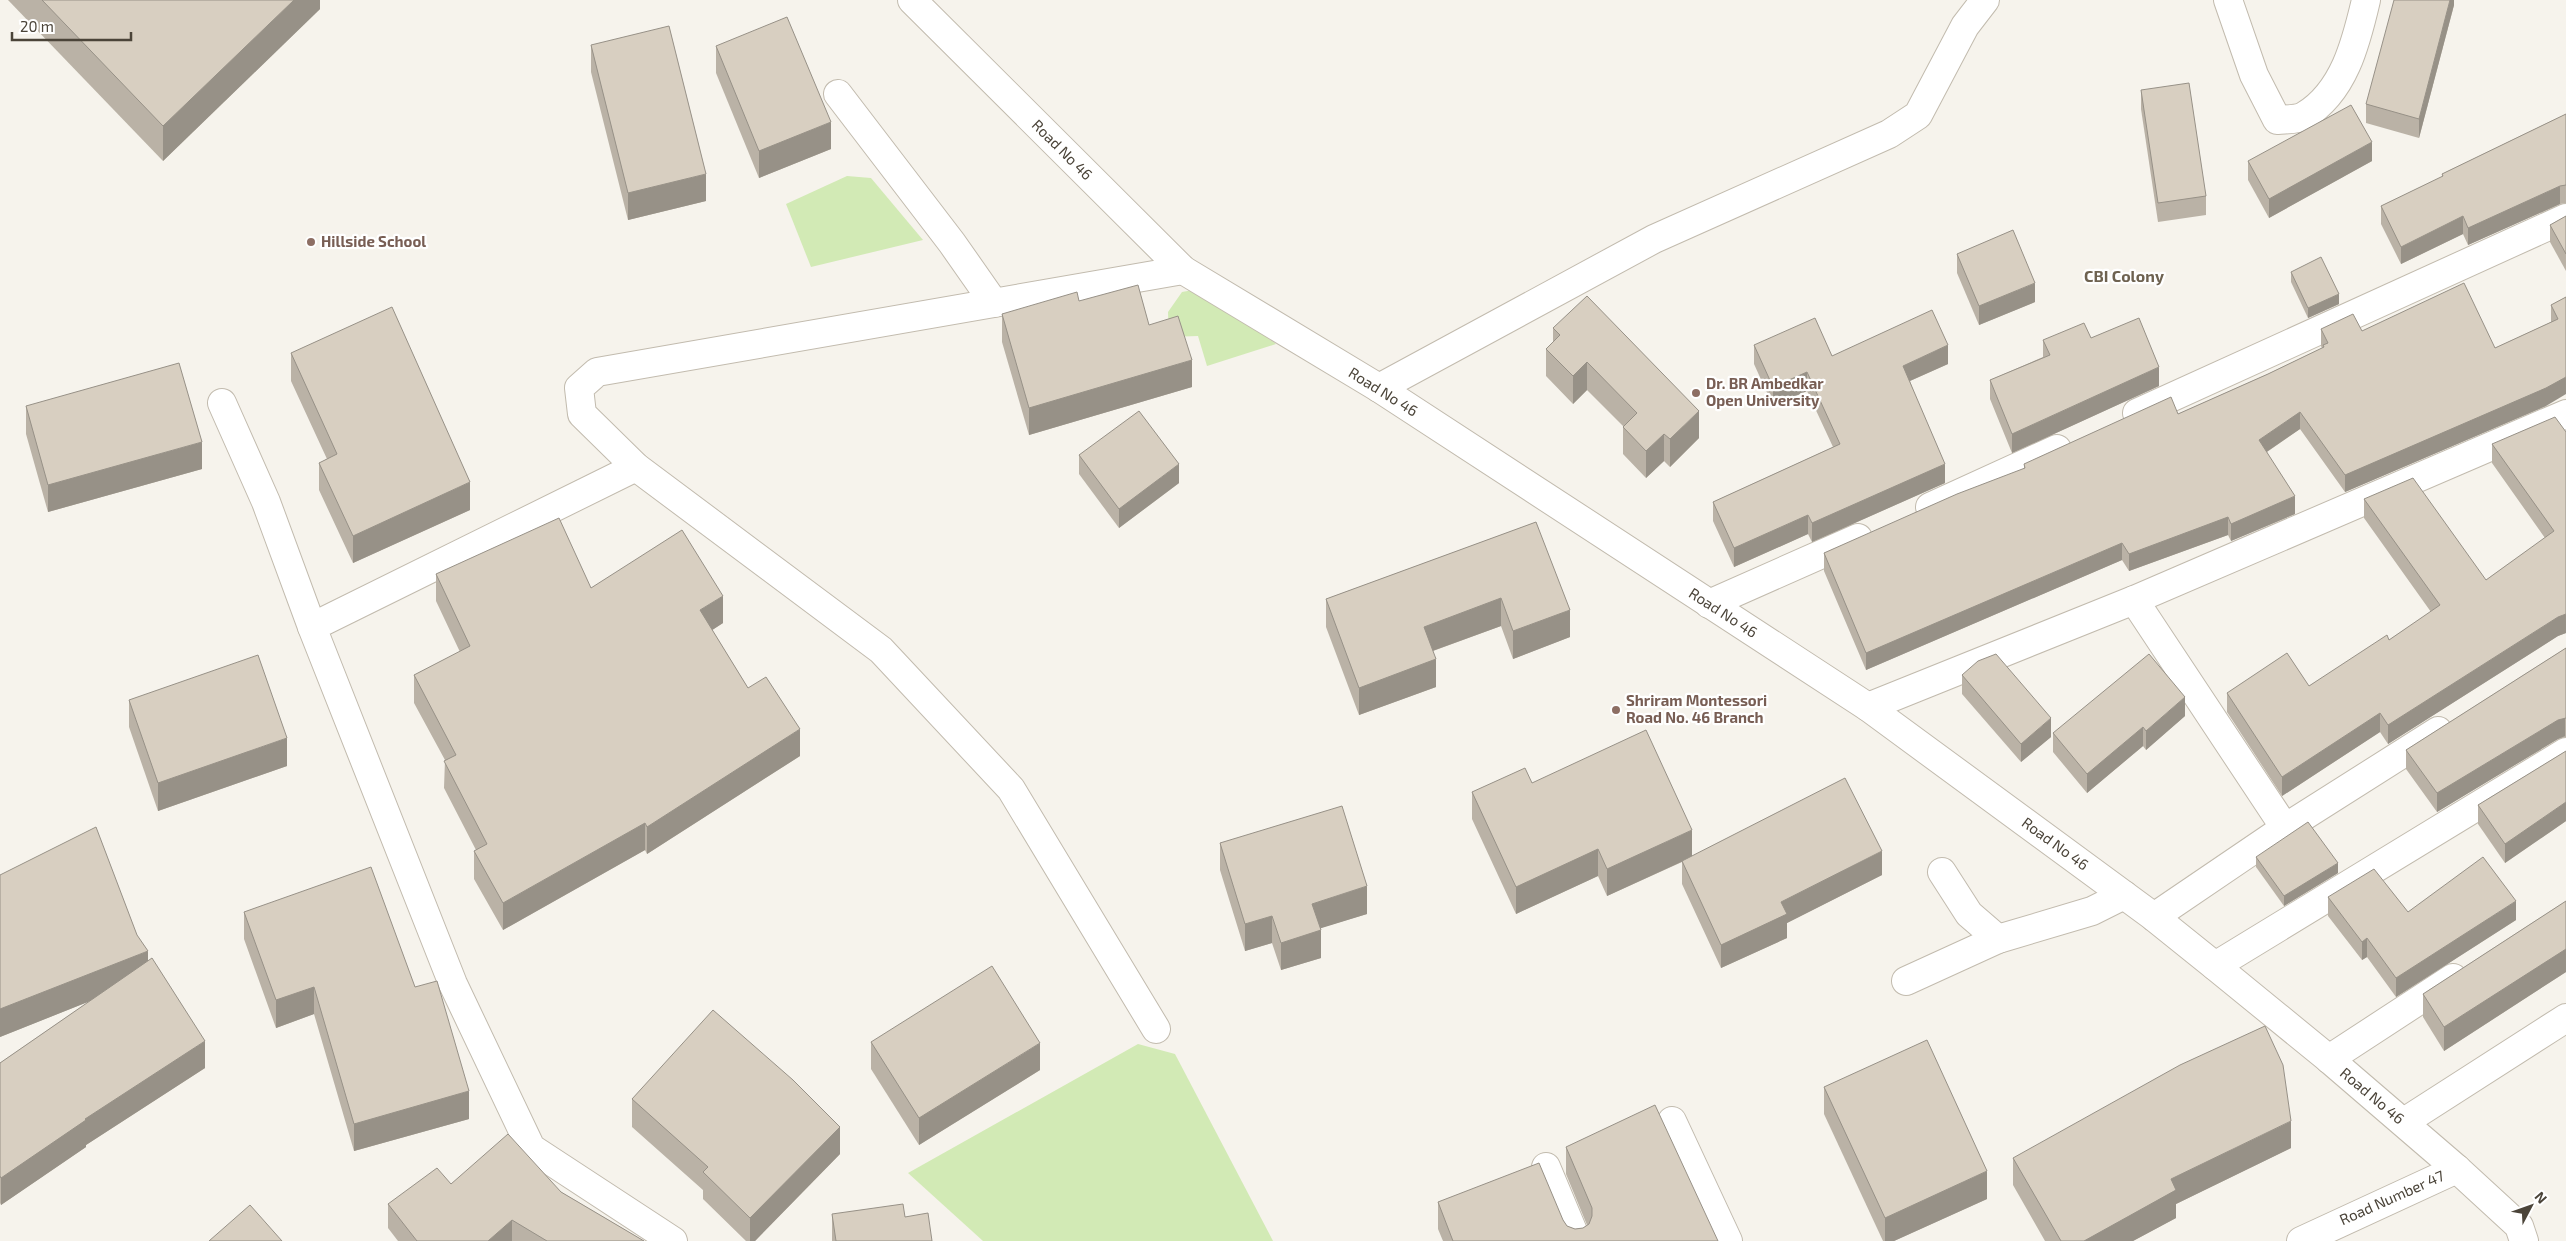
<svg xmlns="http://www.w3.org/2000/svg" width="2566" height="1241" font-family="'Exo 2',sans-serif">
<style>
.green{fill:#d2eab5}
.lines{fill:none;stroke-linecap:round;stroke-linejoin:round}
.minor-casing{stroke:#c2bbae;stroke-width:30}
.minor{stroke:#fff;stroke-width:28}
.wall{fill:#bab2a6}
.shaded-wall{fill:#979187}
.building{fill:#d8cfc1;stroke:#979187}
.education-dot{fill:#8d6e63;stroke:#fff;stroke-width:2}
.labels{text-anchor:middle;stroke-width:4.5;stroke-linejoin:round;paint-order:stroke}
.street-label{font-size:15px;fill:#4b4439;stroke:#fff}
.education-label{font-size:15px;font-weight:bold;fill:#785e54;stroke:#fff;text-anchor:start}
.neighbourhood-label{font-size:16px;font-weight:bold;fill:#6e6250;stroke:#fff}
</style>
<rect width="100%" height="100%" fill="#f6f3ec"/>
<!-- green -->
<g class="green">
<path d="M847,176L871,178L923,240L811,267L786,204Z"/>
<path d="M1204,288L1276,344L1207,366L1198,336L1169,337L1168,312L1182,292Z"/>
<path d="M1138,1044L1175,1054L1273,1241H983L908,1173Z"/>
</g>
<g class="lines">
<!-- minor casing -->
<g class="minor-casing">
<g id="minor">
<path d="M912,0L1183,270L1379,388L1868,707L2154,917L2215,966L2329,1059L2457,1169L2519,1226L2524,1241"/>
<path d="M2228,0L2254,75L2277,120C2285,119 2297,120 2304,116C2344,92 2356,43 2366,0"/>
<path d="M838,94L952,243L994,303"/>
<path d="M1379,388L1654,239L1889,134L1918,115L1965,26L1985,0"/>
<path d="M222,403L266,502L312,627"/>
<path d="M2137,413L2566,218"/>
<path d="M636,467L312,627L453,984L531,1148L673,1241"/>
<path d="M1930,507L2057,449"/>
<path d="M2134,600L2285,828"/>
<path d="M1709,604L1858,538"/>
<path d="M1868,707L2134,600L2566,414"/>
<path d="M1942,872L1969,914L1998,939"/>
<path d="M2154,917L2285,828L2438,731"/>
<path d="M2215,966L2566,752"/>
<path d="M1906,981L1998,939L2092,911L2124,895"/>
<path d="M1156,1029L1011,789L881,650L636,467L582,414L579,388L597,372L1183,270"/>
<path d="M2329,1059L2453,978"/>
<path d="M1672,1121L1728,1241"/>
<path d="M2404,1122L2566,1018"/>
<path d="M1546,1167L1577,1241"/>
<path d="M2301,1241L2457,1169"/>
</g>
</g>
<!-- minor -->
<use href="#minor" class="minor"/>
</g>
<!-- wall -->
<g class="wall">
<path d="M8,0H320V9L163,161Z"/>
<path d="M2454,0V5L2419,138L2366,123V104Z"/>
<path d="M591,45L706,201L628,220L591,72Z"/>
<path d="M716,46L831,149L759,178L716,73Z"/>
<path d="M2141,90L2206,196V215L2158,222L2141,109Z"/>
<path d="M2566,114V203L2560,204L2468,245L2463,234L2401,264L2381,224V206L2442,177V174Z"/>
<path d="M2248,161H2372L2269,218L2248,180Z"/>
<path d="M2566,216V271L2550,242V225Z"/>
<path d="M1957,254L2035,302L1979,325L1957,273Z"/>
<path d="M2291,272L2339,304L2308,318L2291,282Z"/>
<path d="M2566,297L2546,406L2345,492L2300,429L2267,452L2295,514L2231,541L2228,535L2129,571L2122,560L1866,670L1824,571V553L2024,469V464L2178,414L2268,374L2322,348L2321,346V329L2362,331L2495,348L2551,322V305Z"/>
<path d="M1079,301L1149,325L1192,387L1029,435L1002,342V314Z"/>
<path d="M1553,328L1699,438L1670,467L1664,461L1646,478L1623,454V426L1587,390L1573,404L1546,376V349L1553,342Z"/>
<path d="M2091,338L2159,386L2012,453L1990,399V380L2043,357V340Z"/>
<path d="M1754,345L1832,356L1948,364L1910,381L1945,483L1812,542L1808,534L1734,567L1713,521V502L1833,447L1807,391L1773,406L1754,364Z"/>
<path d="M291,353L470,510L353,563L319,490V463L327,459L291,381Z"/>
<path d="M26,406L202,469L48,512L26,434Z"/>
<path d="M2566,432V633L2558,636L2388,744L2380,732L2282,796L2227,712V693L2309,686L2389,640L2431,612L2364,518V499L2486,580L2545,538L2492,463V444Z"/>
<path d="M1079,455L1179,483L1119,528L1079,474Z"/>
<path d="M1536,522L1570,637L1513,659L1501,626L1433,651L1436,687L1359,715L1326,627V599Z"/>
<path d="M436,574L591,588L723,623L712,630L748,688L800,756L647,854L645,850L503,930L474,879V851L476,850L444,788L445,760L414,703V675L460,652L436,601Z"/>
<path d="M2566,648V737L2558,739L2437,812L2406,769V750Z"/>
<path d="M1962,675L2051,737L2021,762L1962,694Z"/>
<path d="M129,700L287,766L158,811L129,727Z"/>
<path d="M2185,716L2146,750L2143,746L2087,793L2053,752V733Z"/>
<path d="M2566,751V821L2505,863L2478,824V805Z"/>
<path d="M1532,783L1692,856L1882,875L1787,923V938L1721,968L1682,884V862L1607,896L1598,876L1516,914L1472,819V792Z"/>
<path d="M1220,843L1367,914L1320,928L1321,958L1281,970L1272,943L1245,951L1220,870Z"/>
<path d="M2256,857L2338,873L2284,906L2256,867Z"/>
<path d="M0,875L148,961L205,1068L86,1145V1147L1,1205L0,1203V1063L90,1001L0,1037Z"/>
<path d="M2328,897L2408,912L2516,920L2396,997L2367,957L2362,960L2328,916Z"/>
<path d="M2566,901V972L2444,1051L2423,1017V994Z"/>
<path d="M244,912L415,987L469,1119L354,1151L314,1014L276,1028L244,939Z"/>
<path d="M871,1042L1040,1070L919,1145L871,1069Z"/>
<path d="M1824,1087L1987,1199L1894,1241H1883L1824,1114Z"/>
<path d="M632,1099L840,1154L755,1241H746L703,1199V1190L632,1127Z"/>
<path d="M1566,1147L1718,1241H1443L1438,1229V1202L1563,1220L1567,1226L1575,1229L1583,1228L1587,1225L1566,1174Z"/>
<path d="M2291,1148L2176,1204V1218L2133,1241H2045L2013,1185V1158Z"/>
<path d="M451,1184L561,1192L644,1241H398L388,1228V1204Z"/>
<path d="M832,1214L905,1217L932,1241H832Z"/>
</g>
<!-- shaded-wall -->
<g class="shaded-wall">
<path d="M294,0H320V9L163,161V126Z"/>
<path d="M2450,0H2454V5L2419,138V119Z"/>
<path d="M831,122V149L759,178V151Z"/>
<path d="M2372,142V161L2269,218V199Z"/>
<path d="M706,174V201L628,220V193Z"/>
<path d="M2560,186V204L2468,245V228Z"/>
<path d="M2463,216V234L2401,264V247Z"/>
<path d="M2035,283V302L1979,325V306Z"/>
<path d="M2339,294V304L2308,318V308Z"/>
<path d="M1948,345V364L1903,384V366Z"/>
<path d="M1192,360V387L1029,435V408Z"/>
<path d="M1587,362V390L1573,404V376Z"/>
<path d="M2159,367V386L2012,453V434Z"/>
<path d="M1807,372V391L1773,406V387Z"/>
<path d="M2566,377V394L2546,406L2345,492V475Z"/>
<path d="M1699,411V438L1670,467V439Z"/>
<path d="M2300,412V429L2259,457V440Z"/>
<path d="M1664,434V461L1646,478V451Z"/>
<path d="M202,442V469L48,512V485Z"/>
<path d="M1179,464V483L1119,528V509Z"/>
<path d="M1945,464V483L1812,542V523Z"/>
<path d="M470,482V510L353,563V536Z"/>
<path d="M2295,496V514L2231,541V524Z"/>
<path d="M1808,515V534L1734,567V548Z"/>
<path d="M2228,517V535L2129,571V554Z"/>
<path d="M2122,543V560L1866,670V653Z"/>
<path d="M723,596V623L700,638V610Z"/>
<path d="M1501,598V626L1424,654V627Z"/>
<path d="M1570,610V637L1513,659V631Z"/>
<path d="M2566,614V633L2558,636L2388,744V725L2558,617Z"/>
<path d="M1436,659V687L1359,715V688Z"/>
<path d="M2185,697V716L2146,750V731Z"/>
<path d="M2380,713V732L2282,796V777Z"/>
<path d="M2565,717V736L2558,739L2437,812V793L2558,720Z"/>
<path d="M2051,718V737L2021,762V744Z"/>
<path d="M2143,727V746L2087,793V774Z"/>
<path d="M800,729V756L647,854V827Z"/>
<path d="M287,738V766L158,811V783Z"/>
<path d="M2566,802V821L2505,863V844Z"/>
<path d="M645,823V850L503,930V903Z"/>
<path d="M1692,830V857L1607,896V869Z"/>
<path d="M1598,849V876L1516,914V887Z"/>
<path d="M1882,851V875L1787,923V938L1721,968V945L1781,902Z"/>
<path d="M2338,863V873L2284,906V896Z"/>
<path d="M1367,886V914L1312,931V904Z"/>
<path d="M2516,901V920L2396,997V978Z"/>
<path d="M1272,916V943L1245,951V924Z"/>
<path d="M1321,930V958L1281,970V943Z"/>
<path d="M2367,938V957L2362,960V942Z"/>
<path d="M2566,949V972L2444,1051V1027Z"/>
<path d="M148,951V978L0,1037V1009Z"/>
<path d="M314,987V1014L276,1028V1000Z"/>
<path d="M205,1041V1068L86,1145V1147L1,1205V1178L85,1119Z"/>
<path d="M1040,1043V1070L919,1145V1118Z"/>
<path d="M469,1091V1119L354,1151V1124Z"/>
<path d="M2291,1121V1148L2176,1204V1218L2133,1241H2084L2171,1179Z"/>
<path d="M840,1127V1154L755,1241H750V1218Z"/>
<path d="M1987,1171V1199L1894,1241H1885V1218Z"/>
<path d="M512,1220V1241H488Z"/>
</g>
<!-- building -->
<g class="building">
<path d="M42,0H294L163,126Z"/>
<path d="M2394,0H2450L2419,119L2366,104Z"/>
<path d="M787,17L831,122L759,151L716,46Z"/>
<path d="M669,26L706,174L628,193L591,45Z"/>
<path d="M2189,83L2206,196L2158,203L2141,90Z"/>
<path d="M2351,105L2372,142L2269,199L2248,161Z"/>
<path d="M2566,114V185L2560,186L2468,228L2463,216L2401,247L2381,206L2443,176L2442,174Z"/>
<path d="M2566,216V254L2550,225Z"/>
<path d="M2013,230L2035,283L1979,306L1957,254Z"/>
<path d="M2321,257L2339,294L2308,308L2291,272Z"/>
<path d="M2464,283L2495,348L2558,319L2551,305L2566,297V377L2546,388L2345,475L2300,412L2259,440L2295,496L2231,524L2228,517L2129,554L2122,543L1866,653L1824,553L1957,494L2025,468L2024,464L2171,397L2178,414L2268,374L2324,347L2323,345L2328,343L2321,329L2353,314L2362,331Z"/>
<path d="M1138,285L1149,325L1178,316L1192,360L1029,408L1002,314L1077,292L1079,301Z"/>
<path d="M1587,296L1699,411L1670,439L1664,434L1646,451L1623,427L1637,413L1587,362L1573,376L1546,349L1560,335L1553,328Z"/>
<path d="M392,307L470,482L353,536L319,463L337,454L291,353Z"/>
<path d="M1932,310L1948,345L1903,366L1945,464L1812,523L1808,515L1734,548L1713,502L1840,444L1807,372L1773,387L1754,345L1815,318L1832,356Z"/>
<path d="M2139,318L2159,367L2012,434L1990,380L2050,355L2043,340L2084,323L2091,338Z"/>
<path d="M179,363L202,442L48,485L26,406Z"/>
<path d="M1139,411L1179,464L1119,509L1079,455Z"/>
<path d="M2555,417L2566,432V614L2558,617L2388,725L2380,713L2282,777L2227,693L2287,653L2309,686L2387,635L2389,640L2440,605L2364,499L2413,478L2486,580L2554,531L2492,444Z"/>
<path d="M559,518L591,588L682,530L723,596L700,610L748,688L766,677L800,729L647,827L645,823L503,903L474,851L487,844L444,761L456,755L414,675L470,646L436,574Z"/>
<path d="M1536,522L1570,610L1513,631L1501,598L1424,627L1436,659L1359,688L1326,599Z"/>
<path d="M2566,648V718L2558,720L2437,793L2406,750Z"/>
<path d="M1996,654L2051,718L2021,744L1962,675L1978,661Z"/>
<path d="M2149,654L2185,697L2146,731L2143,727L2087,774L2053,733Z"/>
<path d="M258,655L287,738L158,783L129,700Z"/>
<path d="M1646,730L1692,830L1607,869L1598,849L1516,887L1472,792L1525,768L1532,783Z"/>
<path d="M2566,751V802L2505,844L2478,805Z"/>
<path d="M1845,778L1882,851L1781,902L1787,914L1721,945L1682,861Z"/>
<path d="M1342,806L1367,886L1312,904L1321,930L1281,943L1272,916L1245,924L1220,843Z"/>
<path d="M2308,822L2338,863L2284,896L2256,857Z"/>
<path d="M96,827L137,935L148,951L0,1009V875Z"/>
<path d="M2483,857L2516,901L2396,978L2367,938L2362,942L2328,897L2374,869L2408,912Z"/>
<path d="M371,867L415,987L437,981L469,1091L354,1124L314,987L276,1000L244,912Z"/>
<path d="M2566,901V949L2444,1027L2423,994Z"/>
<path d="M152,958L205,1041L85,1119L86,1120L1,1178L0,1176V1063Z"/>
<path d="M992,966L1040,1043L919,1118L871,1042Z"/>
<path d="M713,1010L793,1080L840,1127L750,1218L703,1172L708,1167L632,1099Z"/>
<path d="M2265,1026L2283,1065L2291,1121L2171,1179L2176,1190L2084,1241H2061L2013,1158L2180,1065Z"/>
<path d="M1927,1040L1987,1171L1885,1218L1824,1087Z"/>
<path d="M1655,1105L1718,1241H1453L1438,1202L1539,1163L1563,1220L1567,1226L1575,1229L1583,1228L1589,1224L1592,1216V1208L1566,1147Z"/>
<path d="M508,1134L561,1192L644,1241H547L512,1220L488,1241H417L388,1204L437,1168L451,1184Z"/>
<path d="M903,1204L905,1217L928,1213L932,1241H836L832,1214Z"/>
<path d="M250,1205L282,1241H209Z"/>
</g>
<!-- markers -->
<g class="education-dot">
<circle cx="311" cy="242" r="5"/>
<circle cx="1696" cy="393" r="5"/>
<circle cx="1616" cy="710" r="5"/>
</g>
<g class="labels">
<!-- street labels -->
<g class="street-label">
<text transform="translate(1062 150) rotate(45)" y="5">Road No 46</text>
<text transform="translate(1383 392) rotate(32)" y="5">Road No 46</text>
<text transform="translate(1723 613) rotate(33)" y="5">Road No 46</text>
<text transform="translate(2055 844) rotate(36)" y="5">Road No 46</text>
<text transform="translate(2372 1096) rotate(40)" y="5">Road No 46</text>
<text transform="translate(2392 1198) rotate(-24)" y="5">Road Number 47</text>
</g>
<!-- education labels -->
<g class="education-label">
<text x="321" y="247">Hillside School</text>
<text x="1706" y="389">Dr. BR Ambedkar<tspan x="1706" dy="17">Open University</tspan></text>
<text x="1626" y="706">Shriram Montessori<tspan x="1626" dy="17">Road No. 46 Branch</tspan></text>
</g>
<!-- neighbourhood labels -->
<g class="neighbourhood-label">
<text x="2124" y="282">CBI Colony</text>
</g>
</g>
<!-- north arrow -->
<g transform="translate(2531 1206) rotate(49)" stroke="#ffffff" stroke-width="4" paint-order="stroke">
<path d="M0-4L9 19L0 12L-9 19Z" fill="#4b4439"/>
<text y="-8" font-size="14" font-weight="bold" text-anchor="middle" fill="#4b4439">N</text>
</g>
<!-- scale -->
<path d="M12 32v8h119v-8" fill="none" stroke="#4b4439" stroke-width="2.5"/>
<text x="20" y="32" font-size="15" fill="#4b4439" stroke="#ffffff" stroke-width="4" paint-order="stroke">20 m</text>
</svg>
